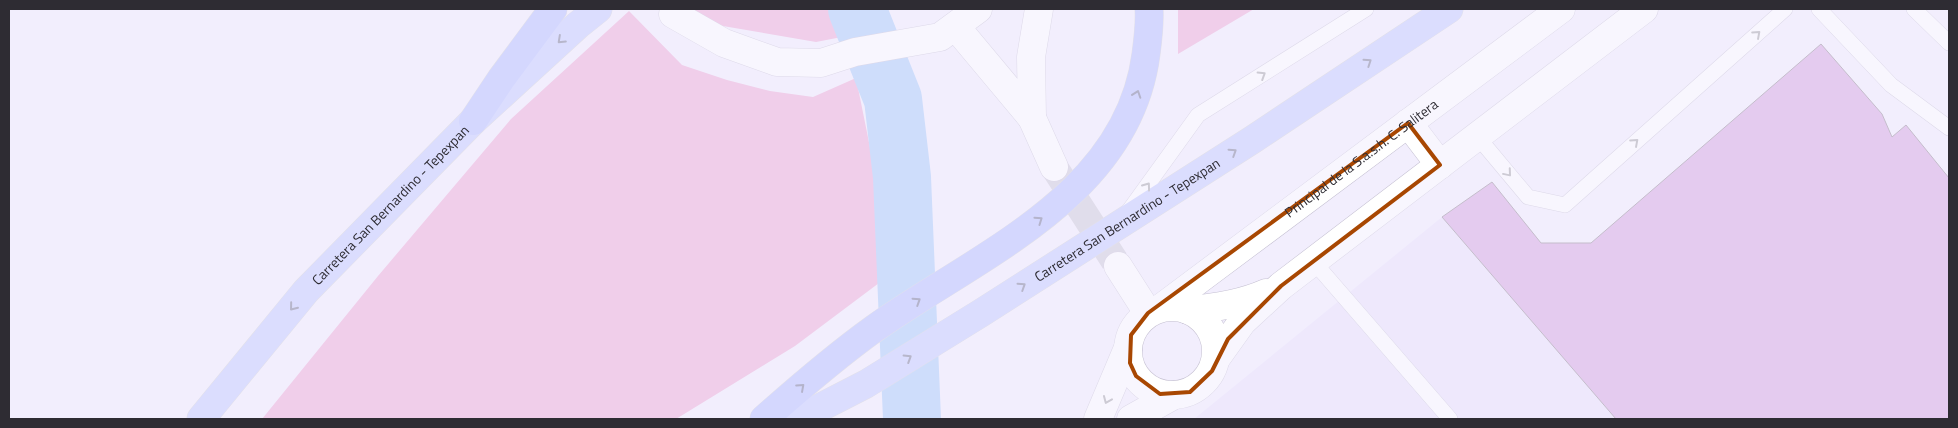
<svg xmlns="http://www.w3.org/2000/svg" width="1958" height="428" font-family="'Titillium Web',sans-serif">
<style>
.built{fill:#e8e1fb}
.green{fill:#eda7d2}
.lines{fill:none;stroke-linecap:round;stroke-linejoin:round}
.river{stroke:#a3c8f9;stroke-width:58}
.building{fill:#d3a1de;stroke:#8d818f}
.minor-tunnel{stroke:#cbc7d5;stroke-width:28;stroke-dasharray:28 14;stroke-linecap:butt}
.service-casing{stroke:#c5c0d2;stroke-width:16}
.minor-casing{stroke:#c5c0d2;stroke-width:29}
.trunk-casing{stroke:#d1d1d2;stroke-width:29}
.motorway-casing{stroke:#d1d1d2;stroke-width:29}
.service{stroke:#fff;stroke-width:15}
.minor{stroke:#fff;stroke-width:28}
.trunk{stroke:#bfc8fe;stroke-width:28}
.motorway{stroke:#afbafe;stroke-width:28}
.oneway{stroke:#a1a0a3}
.oneway2{stroke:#6f728e}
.oneway3{stroke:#686c8e}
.marked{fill:none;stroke:#a84702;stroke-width:4;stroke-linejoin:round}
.labels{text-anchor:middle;stroke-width:4.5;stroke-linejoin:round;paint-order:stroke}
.street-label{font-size:14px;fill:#2e2c33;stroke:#fefefe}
</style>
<rect width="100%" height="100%" fill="#f2eefd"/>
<!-- built -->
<path class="built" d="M1442,217L1616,419H1194Z"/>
<!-- green -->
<g class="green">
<path d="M686,9H836L847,36L816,42L717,25Z"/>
<path d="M1178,9H1254L1178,54Z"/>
<path d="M629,11L682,65L727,80L770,91L813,97L856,78L895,271L795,346L676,419H262L378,276L511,119Z"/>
</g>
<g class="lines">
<!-- river -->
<path class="river" d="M857,9L893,99L902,177L912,419"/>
</g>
<!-- building -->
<path class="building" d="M1821,44L1882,114L1892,137L1906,125L1949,178V419H1616L1442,217L1492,182L1541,243H1591Z"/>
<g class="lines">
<!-- minor-tunnel -->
<path class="minor-tunnel" d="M1054,167L1118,266"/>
<!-- service casing -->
<g class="service-casing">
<g id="service">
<path d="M1819,9L1891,85L1949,128"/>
<path d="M1914,9L1949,43"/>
<path d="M1477,136L1528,197L1565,205L1785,9"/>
<path d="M1128,212L1198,115L1366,9"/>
<path d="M1313,261L1450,419"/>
</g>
</g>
<!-- minor casing -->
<g class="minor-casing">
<g id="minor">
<path d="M673,14L724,43L777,62L821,63L855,52L940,37L978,9"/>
<path d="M956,27L1032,118L1054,167"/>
<path d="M1032,118L1031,57L1039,9"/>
<path d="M1408,123L1440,165"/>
<path d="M1118,266L1148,313"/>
<circle cx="1172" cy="351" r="44"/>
<path id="s1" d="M1161,308L1561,9"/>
<path d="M1188,310C1215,308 1241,304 1266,293"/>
<path d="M1217,357L1242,322L1281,286L1644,9"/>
<path d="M1098,419L1128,348"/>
<path d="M1131,419L1174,395"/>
</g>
</g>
<!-- trunk casing -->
<g class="trunk-casing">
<g id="trunk">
<path id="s2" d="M201,419L306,291L473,121L578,25L598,9"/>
<path id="s3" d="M798,419L866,384L981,313L1252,140L1449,9"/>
</g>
</g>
<!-- motorway casing -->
<g class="motorway-casing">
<g id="motorway">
<path d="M473,121L501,79L553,9"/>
<path d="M764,419C800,387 836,356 875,328C978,255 1128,196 1146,54C1148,39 1150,24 1149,9"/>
</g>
</g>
<!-- service -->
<use href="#service" class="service"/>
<!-- minor -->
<use href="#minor" class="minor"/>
<!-- trunk -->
<use href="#trunk" class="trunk"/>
<!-- motorway -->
<use href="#motorway" class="motorway"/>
</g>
<!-- one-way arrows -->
<defs><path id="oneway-chevron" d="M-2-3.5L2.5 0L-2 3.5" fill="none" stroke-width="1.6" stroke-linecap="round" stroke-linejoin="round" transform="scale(1.25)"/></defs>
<g class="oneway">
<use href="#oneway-chevron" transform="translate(1757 34) rotate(-42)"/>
<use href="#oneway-chevron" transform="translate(1262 75) rotate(-32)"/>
<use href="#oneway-chevron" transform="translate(1635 142) rotate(-42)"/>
<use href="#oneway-chevron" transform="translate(1508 173) rotate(50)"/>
<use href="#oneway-chevron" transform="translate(1147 186) rotate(-54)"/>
<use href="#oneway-chevron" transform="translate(1107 400) rotate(113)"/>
</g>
<g class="oneway2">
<use href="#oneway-chevron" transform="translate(561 40) rotate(137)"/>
<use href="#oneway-chevron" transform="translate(1368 62) rotate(-34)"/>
<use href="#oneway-chevron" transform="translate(1233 152) rotate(-33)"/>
<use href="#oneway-chevron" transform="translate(1022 286) rotate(-33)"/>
<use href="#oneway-chevron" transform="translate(293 307) rotate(129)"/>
<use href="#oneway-chevron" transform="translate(908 358) rotate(-32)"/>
</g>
<g class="oneway3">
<use href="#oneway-chevron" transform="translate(1137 94) rotate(-71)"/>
<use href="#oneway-chevron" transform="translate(1039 220) rotate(-35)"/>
<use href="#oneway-chevron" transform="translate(917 301) rotate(-33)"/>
<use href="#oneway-chevron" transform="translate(801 387) rotate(-42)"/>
</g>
<!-- marked area -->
<path d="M0 0H1958V428H0ZM1408,123L1440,165L1281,286L1228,339L1212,371L1190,392L1160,394L1136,376L1130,363L1131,335L1148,313Z" fill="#f2eefd" fill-opacity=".55" fill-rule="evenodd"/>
<path class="marked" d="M1408,123L1440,165L1281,286L1228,339L1212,371L1190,392L1160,394L1136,376L1130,363L1131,335L1148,313Z"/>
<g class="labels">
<!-- street labels -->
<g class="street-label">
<text dy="5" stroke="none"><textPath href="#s1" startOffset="250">Principal de la S.a.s.h. C. Salitera</textPath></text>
<text dy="5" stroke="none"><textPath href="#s2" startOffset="286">Carretera San Bernardino - Tepexpan</textPath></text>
<text dy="5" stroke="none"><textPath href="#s3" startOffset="385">Carretera San Bernardino - Tepexpan</textPath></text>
</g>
</g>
<!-- border -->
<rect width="1958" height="428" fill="none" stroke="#2e2c33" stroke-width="20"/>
</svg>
